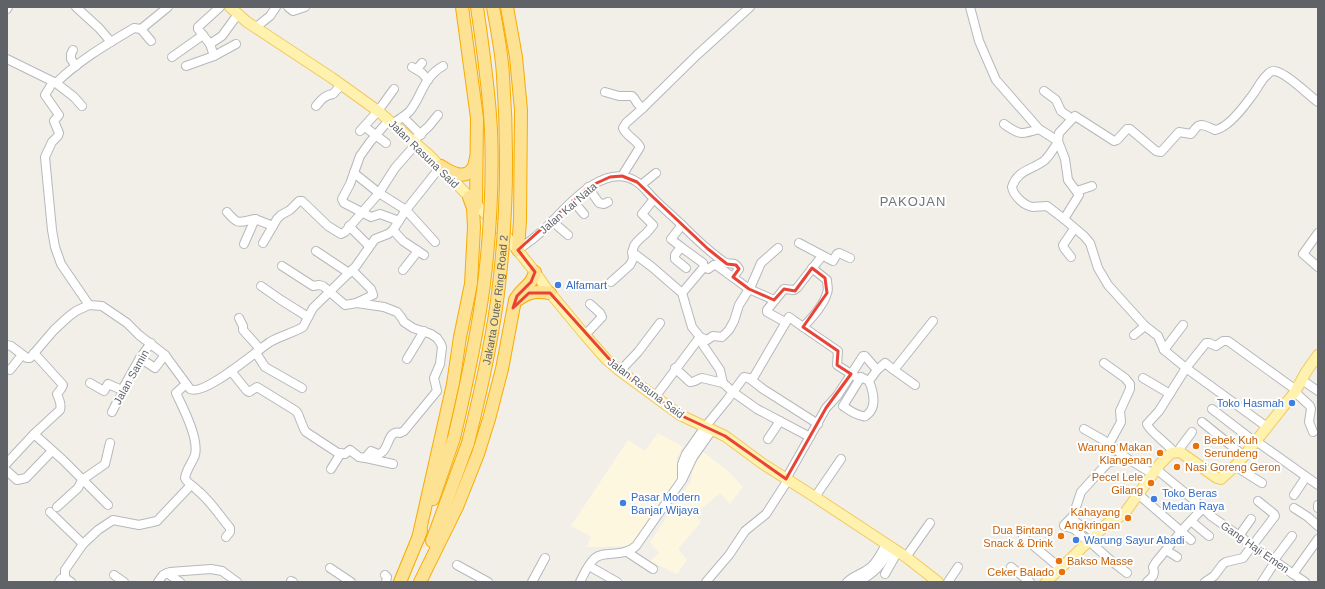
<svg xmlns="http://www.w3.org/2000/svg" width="1325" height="589" font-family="Arial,sans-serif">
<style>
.commercial{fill:#fef7e0}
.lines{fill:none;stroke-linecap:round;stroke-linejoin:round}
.minor-casing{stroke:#b5b8bc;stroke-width:10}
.major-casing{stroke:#f2c960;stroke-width:12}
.highway-casing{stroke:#f9ab00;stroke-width:14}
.minor{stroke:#fff;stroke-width:8}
.major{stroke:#fff2af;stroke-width:10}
.highway{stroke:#fde293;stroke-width:12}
.highway-bridge-casing{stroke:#f9ab00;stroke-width:14;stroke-linecap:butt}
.highway-bridge{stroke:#fde293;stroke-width:12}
.marked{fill:none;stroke:#ea4335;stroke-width:3;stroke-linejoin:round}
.shop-dot{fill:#3f7fe0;stroke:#fff;stroke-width:1.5}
.food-dot{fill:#e8710a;stroke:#fff;stroke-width:1.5}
.labels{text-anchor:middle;stroke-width:4;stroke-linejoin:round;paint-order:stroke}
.street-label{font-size:11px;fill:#5f6368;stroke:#fff}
.shop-label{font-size:11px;fill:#366cbe;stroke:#fff;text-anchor:start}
.food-label{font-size:11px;fill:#c56008;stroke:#fff;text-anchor:end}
.quarter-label{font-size:13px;letter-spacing:1px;fill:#70757a;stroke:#fff}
</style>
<rect width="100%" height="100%" fill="#f1efe8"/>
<!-- commercial -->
<g class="commercial">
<path d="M658,433L683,447L677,457L678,472L677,480L632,544L627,546L587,547L591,536L571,526L628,440L645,451Z"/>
<path d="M703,452L727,470L743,487L730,504L720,493L695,514L701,522L678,549L687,560L677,574L650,561L659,553L650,542L691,481L693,467Z"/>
</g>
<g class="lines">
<!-- minor casing -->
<g class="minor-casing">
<g id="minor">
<path d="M76,7L99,28L111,42"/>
<path d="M288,7L293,11L305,7"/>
<path d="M970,7L979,41L996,80L1039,129L1058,141L1065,159L1068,180L1079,195L1064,219L1084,236L1090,243L1098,268L1108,285L1145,326L1158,336L1164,350L1186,368L1267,427"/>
<path d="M7,9L8,7"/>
<path d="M255,28L270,16L276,7"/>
<path d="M141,29L168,7"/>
<path d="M210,44L222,36L238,14"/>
<path d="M73,50L71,54V59L76,66"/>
<path d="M214,56L236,44"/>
<path d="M172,57L203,35"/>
<path d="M7,59L56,83C78,61 107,44 134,28L141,29L151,41"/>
<path d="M186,66L214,56L210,44L198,29V27L220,7"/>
<path d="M412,67L422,73L428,80"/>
<path d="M417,69L422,63"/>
<path d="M53,82L45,95L59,115L54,121L59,133L58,136L52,142L45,157L52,230L55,247L61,264L89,305"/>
<path d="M56,83L74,97L82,106"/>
<path d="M1044,91L1056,100L1061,111L1072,119"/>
<path d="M605,92L619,96H632C637,100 635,104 643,108"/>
<path d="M316,106C321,100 325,95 333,94L341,85"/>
<path d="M403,117L421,135"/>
<path d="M389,120L370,142L360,156L350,184L342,199L344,203L371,217L380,214L399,221"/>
<path d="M393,123C399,120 404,116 409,112C422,97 422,78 443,66"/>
<path d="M1004,124C1019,135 1021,135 1039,129"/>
<path d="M365,127L386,143"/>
<path d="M360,131L378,111L394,89"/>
<path d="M413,141L429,126L438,115"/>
<path d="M1058,141L1059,133L1075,116L1114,141L1117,140L1127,129H1130L1156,151L1161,152L1179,132L1191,134C1193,132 1195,128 1198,126C1203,123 1210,128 1215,130C1228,128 1243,108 1251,97C1257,90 1260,81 1267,75C1270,71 1274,70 1278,72C1290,76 1307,94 1318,102"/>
<path d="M1058,142C1054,148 1050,155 1045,160C1033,170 1018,169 1012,187C1013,195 1024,206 1033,207C1037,207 1042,206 1047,206L1064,219"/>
<path d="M354,173L379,193L406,210L435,242"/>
<path d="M622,176L640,147C636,139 626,136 623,128L626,123L643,108L697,55L750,7"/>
<path d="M641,185L656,173"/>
<path d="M588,187L599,203L604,204L608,202"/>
<path d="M1077,191L1092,186"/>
<path d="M573,201L584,214"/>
<path d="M227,212C239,226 239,222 255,219"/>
<path d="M552,221L568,235"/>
<path d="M682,225L671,239L681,247L675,255V259L686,268"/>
<path d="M349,226L369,246"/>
<path d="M393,230L403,241L424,255"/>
<path d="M1318,233L1303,254L1318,267"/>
<path d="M263,243L277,219L281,215L290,210L299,201H302L328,226L341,234L345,232L379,193L395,168L416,144"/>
<path d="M799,243L833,261L837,254L839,253L850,258"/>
<path d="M244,244L255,219L273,226"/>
<path d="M681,247L703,263L704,267L708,269L714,265H716L749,289L774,300"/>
<path d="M518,250C528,243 538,235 547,227C567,206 605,160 637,182C643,186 648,193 654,199C664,209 675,218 685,228C697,240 710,252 724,262C731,266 734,260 739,269L733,277"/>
<path d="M316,251L349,273"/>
<path d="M632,252L652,267L682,293L692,327L700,337L707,340L713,336L722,337L729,330L734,321L739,305L751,286L761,263L778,248"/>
<path d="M1071,257L1064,248L1063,245L1074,229"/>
<path d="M812,268L827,280C827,285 829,289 827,293C824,304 811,319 803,327L838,351L837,365L851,374L860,379"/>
<path d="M352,270L371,289L373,295L358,302"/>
<path d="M403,270L418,251"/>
<path d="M611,282L630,265L633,259C631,247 635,243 643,236C647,233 650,229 653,225L642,214L654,199"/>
<path d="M261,286L281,300L308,317"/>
<path d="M682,293L704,267"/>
<path d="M239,318L243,326V330L260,349"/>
<path d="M785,322L767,312V310L784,289L794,290L797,288L822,256"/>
<path d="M585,335L602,317L600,313L590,304"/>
<path d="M1134,335L1145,326"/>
<path d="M704,340L703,345L720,370L723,383"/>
<path d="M7,345L11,346L27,358H30L54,330L68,317L76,311L89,305L102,306L127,323L139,335L165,355L190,389C204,397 256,351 270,342C280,336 293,333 303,327L313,308L356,266L375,239L388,234L393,230L406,210L441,166"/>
<path d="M1164,350L1183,325"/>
<path d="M256,353L265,367L302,388"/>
<path d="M140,358L155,368L165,355"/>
<path d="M407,359L424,331"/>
<path d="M1104,363L1125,378L1130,384V389L1120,411L1121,422L1109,444"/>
<path d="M675,368L690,382C695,383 698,378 702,378L723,383L733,392L757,409L810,437"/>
<path d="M10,370L22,355"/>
<path d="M894,370L915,385"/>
<path d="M231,371L247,391L249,392L257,387L296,411L298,414L304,429L306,432L338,453L345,454L350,450L359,457L365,458L371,451C374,452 378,455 381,453C389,449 388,429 400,433L404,431L437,391L434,378L440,364L442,347L441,344L437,338L431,334L413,328L404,322L401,317L397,312L384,307L357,303L345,305L323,286L319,285L313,286L282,266"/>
<path d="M620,371L638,352L660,323"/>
<path d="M1143,378L1170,394"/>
<path d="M752,380L789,317L803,327"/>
<path d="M1302,380L1318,391"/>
<path d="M869,381C873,391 877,406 868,414C866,416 865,417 863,416C855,415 849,410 843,406L861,377L869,381L877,370"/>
<path d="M90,383L104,391L108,384L122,390"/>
<path d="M186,384L176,393C183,408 199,438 195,455C192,463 186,470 185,478C187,483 192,485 196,489C210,500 219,515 230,528V532L226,537"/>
<path d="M1295,392L1310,406L1311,409L1309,422L1313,432"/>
<path d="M655,397L700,337"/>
<path d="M1212,409L1255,442"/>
<path d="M112,412L117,402L123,393L122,390L140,358L151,343"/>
<path d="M1202,422L1244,456"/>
<path d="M1084,429L1105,441L1125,457L1153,474"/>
<path d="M34,434L63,460L108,505"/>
<path d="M768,439L780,421"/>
<path d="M1256,441L1318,485"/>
<path d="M1174,452C1168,444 1149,431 1147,424L1159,411L1186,368L1206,343H1209L1216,346L1223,341H1228L1296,390"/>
<path d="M1180,452V448L1192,432"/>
<path d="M366,458L393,464"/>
<path d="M7,463L34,434L60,410C62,403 59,400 57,394L61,389L63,385L34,353"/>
<path d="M1235,466L1262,483"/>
<path d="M331,469L341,453"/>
<path d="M1156,469L1200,505L1211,516L1293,574L1318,539"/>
<path d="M7,471L17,480L26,478L52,451"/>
<path d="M786,479L826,408L837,396L863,356H865L877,370L885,363L894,370L933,321"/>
<path d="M682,480V464L686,454L705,427L727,400L744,377L749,378L763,389L818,424"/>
<path d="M1138,494L1191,540"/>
<path d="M1294,495L1306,477"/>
<path d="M815,497L841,459"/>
<path d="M1318,505V508"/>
<path d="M57,507L78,488L82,480L105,464L110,443"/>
<path d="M1294,508L1308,517L1318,526"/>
<path d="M50,512L83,544L65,570V578"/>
<path d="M1075,521L1082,527L1085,526L1097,534"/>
<path d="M1191,521L1209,536"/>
<path d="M1239,536L1251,519"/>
<path d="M1023,537L1060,568"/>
<path d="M1089,541L1109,559L1127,573"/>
<path d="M1089,542L1074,529L1064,526V525L1073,516L1081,492L1102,469L1108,463L1125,457"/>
<path d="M83,544L98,530L113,520L139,525L157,521L191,485"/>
<path d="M1166,550L1177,557"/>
<path d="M627,552L653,569"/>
<path d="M906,557L930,523"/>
<path d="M1274,560L1292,536"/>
<path d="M457,565L488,582"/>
<path d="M589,566L617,582"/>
<path d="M1011,567L1030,582"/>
<path d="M330,568L351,582"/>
<path d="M167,573L180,582"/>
<path d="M885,574L898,551"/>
<path d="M1293,574L1305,582"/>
<path d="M114,575L124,582"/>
<path d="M385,575L387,577L386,582"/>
<path d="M291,581L293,582"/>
<path d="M59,582L61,579L65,578L71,582"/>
<path d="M158,582L163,575L170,572L211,569L222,571L237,582"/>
<path d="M532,582L545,558"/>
<path d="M580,582C584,574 588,564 595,558C604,550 623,558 636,546L682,480L693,457L712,430"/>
<path d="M706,582L729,555L745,531L766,514L788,480"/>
<path d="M847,582C854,575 865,573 872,566C878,560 882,552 886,544"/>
<path d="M857,582C875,574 882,564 892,547"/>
<path d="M948,582L958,567"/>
<path d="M1147,582L1153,576L1154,572L1153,567L1156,562L1184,528L1203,508"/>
<path d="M1205,582L1214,576L1223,564L1226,562L1243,558L1275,516L1274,514L1258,501"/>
<path d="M1262,582L1275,562"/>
</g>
</g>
<!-- major casing -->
<g class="major-casing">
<g id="major">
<path d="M230,7L247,22L332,78L378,111L428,154L503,232L535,272L546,288L585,335L606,359L620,371L680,415L725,436L763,464L815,497L906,557L938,582"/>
<path d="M1046,582L1108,523L1116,519L1124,514L1160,464L1171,453L1180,452L1217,478L1221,479L1223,477L1235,466L1244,456L1295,392L1306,372L1318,355"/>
</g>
</g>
<!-- highway casing -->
<g class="highway-casing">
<g id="highway">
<path d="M462,7L477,118L476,205"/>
<path d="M507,7L516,57L521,110L520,220L518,250"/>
<path d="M441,166C450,172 465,181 473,168C475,165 475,161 476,158"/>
<path d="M519,299C529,291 538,291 550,293"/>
<path d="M433,499L454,438"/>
<path d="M418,539L453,384L460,337L471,284L474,227L473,208L469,197"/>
<path d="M432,541L468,443"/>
<path d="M400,582L421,531"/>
<path d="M420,582L457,507L478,454L489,419L502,369L515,300C521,288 531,287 535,272"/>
</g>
</g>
<!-- minor -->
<use href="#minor" class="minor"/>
<!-- major -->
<use href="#major" class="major"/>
<!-- highway -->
<use href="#highway" class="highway"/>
<!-- highway-bridge casing -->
<g class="highway-bridge-casing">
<g id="highway-bridge">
<path d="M454,438C466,387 477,336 484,284C490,234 493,180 491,130C489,89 483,48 477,7"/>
<path id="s1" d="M468,443C481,391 493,339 499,285C507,216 508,145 503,76C502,53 497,30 493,7"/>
</g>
</g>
<!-- highway-bridge -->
<use href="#highway-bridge" class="highway-bridge"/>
</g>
<!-- marked area -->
<path class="marked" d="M622,176L637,182L708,249L727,264L736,265L739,269L733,277L749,289L774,300L784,289L795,291L812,268L825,278L827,293L803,327L838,351L837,365L851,374L826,408L786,479L725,436L680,415L620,371L550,293H529L513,308L517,296L531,282L535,272L518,250L588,187L610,177Z"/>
<!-- markers -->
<g class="shop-dot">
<circle cx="558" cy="285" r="4"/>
<circle cx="1292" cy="403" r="4"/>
<circle cx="1154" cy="499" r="4"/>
<circle cx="623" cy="503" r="4"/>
<circle cx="1076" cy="540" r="4"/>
</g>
<g class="food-dot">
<circle cx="1196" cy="446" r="4"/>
<circle cx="1160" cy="453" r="4"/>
<circle cx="1177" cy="467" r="4"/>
<circle cx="1151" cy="483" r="4"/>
<circle cx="1128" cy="518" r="4"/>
<circle cx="1061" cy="536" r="4"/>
<circle cx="1059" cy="561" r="4"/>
<circle cx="1062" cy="572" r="4"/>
</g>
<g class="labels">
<!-- street labels -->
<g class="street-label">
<text transform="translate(424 154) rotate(44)" y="4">Jalan Rasuna Said</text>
<text transform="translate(568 208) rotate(-41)" y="4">Jalan Kai Nata</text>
<text dy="4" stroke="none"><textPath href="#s1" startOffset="146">Jakarta Outer Ring Road 2</textPath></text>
<text transform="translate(131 377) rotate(-61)" y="4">Jalan Samin</text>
<text transform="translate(646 388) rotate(37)" y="4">Jalan Rasuna Said</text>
<text transform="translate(1255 547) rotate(35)" y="4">Gang Haji Emen</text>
</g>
<!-- shop labels -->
<g class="shop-label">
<text x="566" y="289">Alfamart</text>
<text x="1284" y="407" text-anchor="end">Toko Hasmah</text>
<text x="1162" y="497">Toko Beras<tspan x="1162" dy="13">Medan Raya</tspan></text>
<text x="631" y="501">Pasar Modern<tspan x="631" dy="13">Banjar Wijaya</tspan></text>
<text x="1084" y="544">Warung Sayur Abadi</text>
</g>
<!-- food labels -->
<g class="food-label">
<text x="1204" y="444" text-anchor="start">Bebek Kuh<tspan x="1204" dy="13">Serundeng</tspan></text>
<text x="1152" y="451">Warung Makan<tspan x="1152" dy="13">Klangenan</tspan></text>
<text x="1185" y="471" text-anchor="start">Nasi Goreng Geron</text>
<text x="1143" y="481">Pecel Lele<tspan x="1143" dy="13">Gilang</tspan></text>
<text x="1120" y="516">Kahayang<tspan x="1120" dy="13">Angkringan</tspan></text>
<text x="1053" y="534">Dua Bintang<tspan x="1053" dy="13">Snack &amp; Drink</tspan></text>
<text x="1067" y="565" text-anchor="start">Bakso Masse</text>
<text x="1054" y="576">Ceker Balado</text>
</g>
<!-- quarter labels -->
<g class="quarter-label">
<text x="913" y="206">PAKOJAN</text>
</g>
</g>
<!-- border -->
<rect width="1325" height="589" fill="none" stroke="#5f6368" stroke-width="16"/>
</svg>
